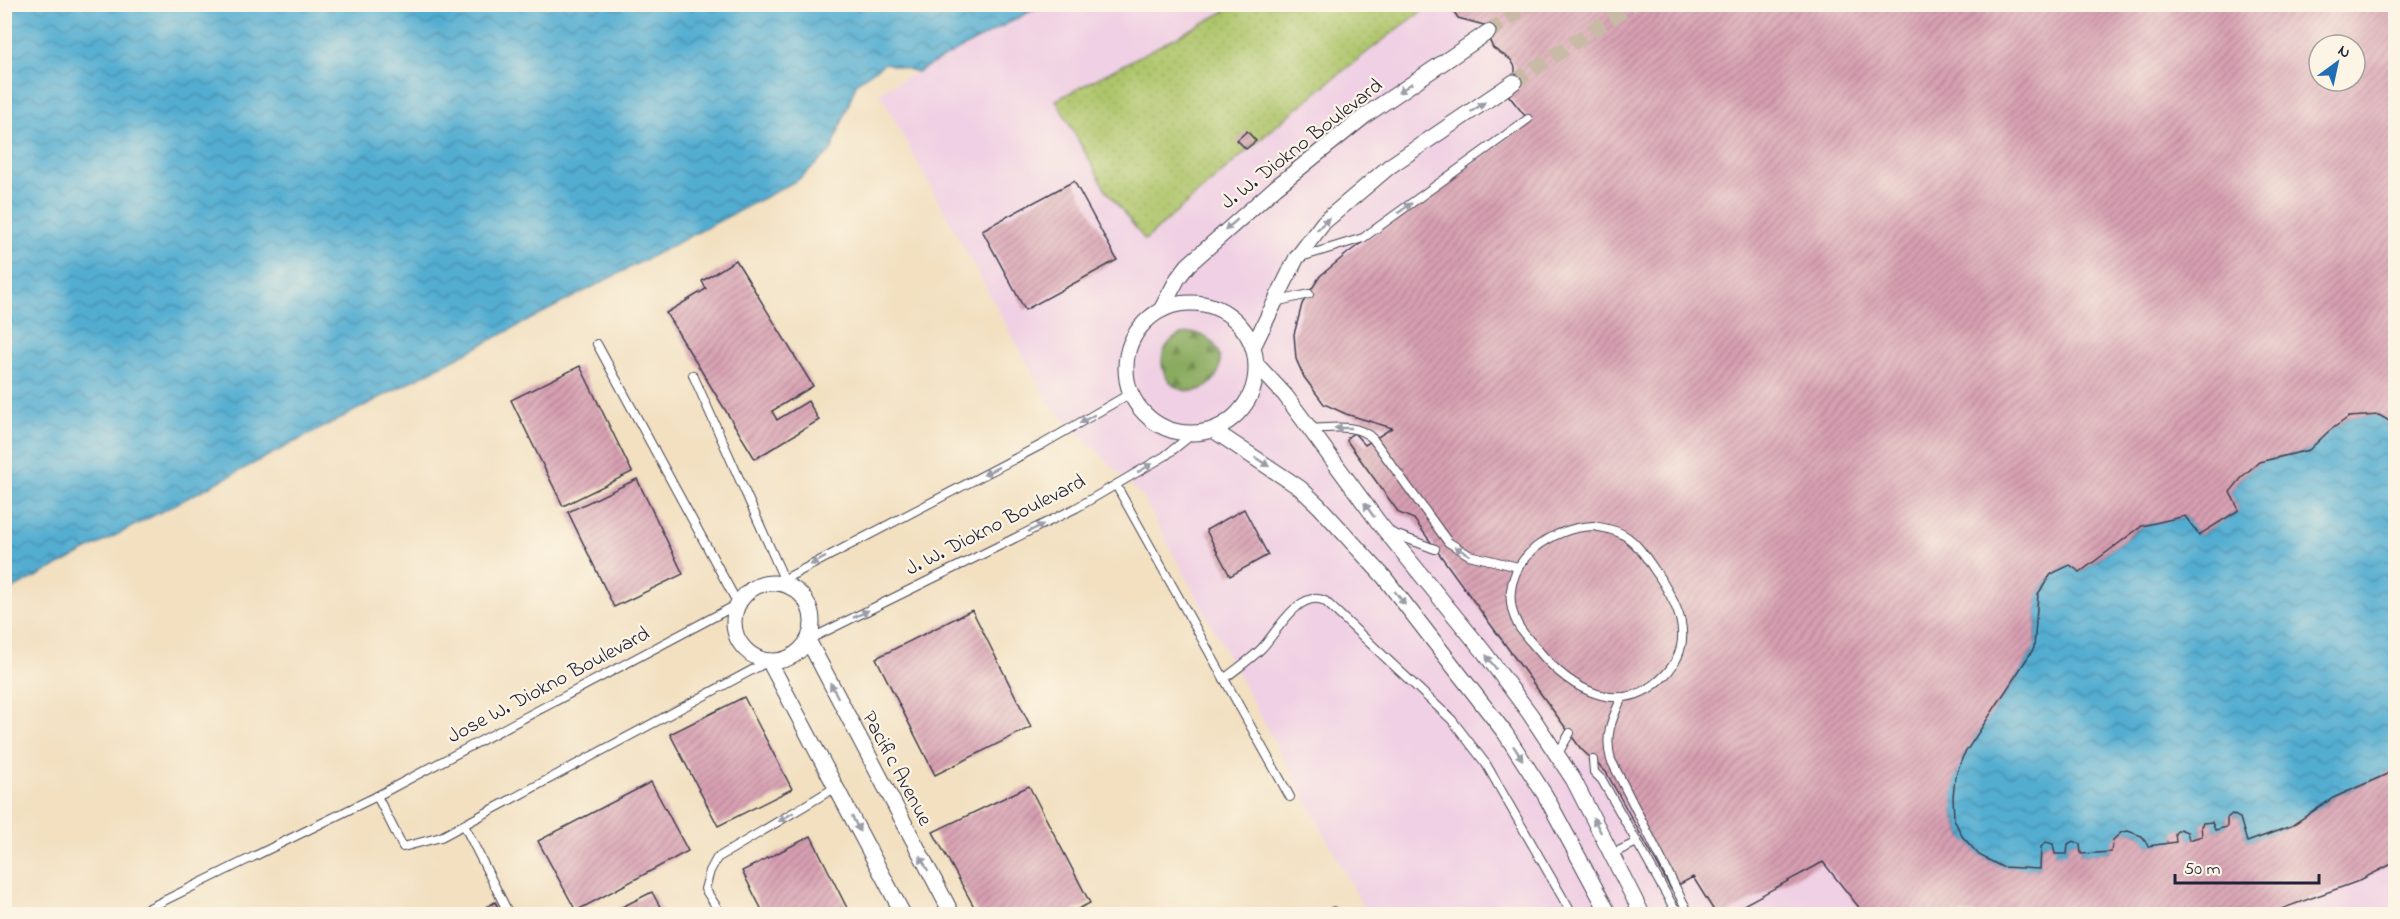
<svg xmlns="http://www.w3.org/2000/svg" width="2400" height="919" font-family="'Indie Flower',sans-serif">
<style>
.built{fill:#f0d0e4;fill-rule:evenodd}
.grass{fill:url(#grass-dots);stroke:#687452;stroke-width:1.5}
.forest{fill:url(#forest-firs);stroke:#56664c;stroke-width:1.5}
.water{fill:url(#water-waves);stroke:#3a6886;stroke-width:1.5}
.building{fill:url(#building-hatch);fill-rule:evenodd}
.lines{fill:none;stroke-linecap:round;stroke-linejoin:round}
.street-tunnel{stroke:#c8baa6;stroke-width:15;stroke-dasharray:15 8;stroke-linecap:butt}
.lane-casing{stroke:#413e4f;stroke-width:10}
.street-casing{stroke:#413e4f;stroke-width:17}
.lane{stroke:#fff;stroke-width:8}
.street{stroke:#fff;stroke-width:15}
.oneway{fill:#9c9ca7}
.labels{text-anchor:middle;stroke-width:4.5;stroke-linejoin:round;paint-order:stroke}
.street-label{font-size:21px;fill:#22223b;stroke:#fcf5e5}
</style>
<defs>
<pattern id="grass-dots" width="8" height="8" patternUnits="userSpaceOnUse" patternTransform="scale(1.5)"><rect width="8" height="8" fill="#aec56a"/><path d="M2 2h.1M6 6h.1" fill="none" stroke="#95a95d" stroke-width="1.8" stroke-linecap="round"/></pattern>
<pattern id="forest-firs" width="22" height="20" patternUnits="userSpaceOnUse" patternTransform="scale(1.5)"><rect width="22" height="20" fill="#8aaa5e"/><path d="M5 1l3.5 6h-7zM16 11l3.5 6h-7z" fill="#708a4f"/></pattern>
<pattern id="water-waves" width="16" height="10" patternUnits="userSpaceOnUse" patternTransform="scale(1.5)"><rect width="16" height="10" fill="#53add1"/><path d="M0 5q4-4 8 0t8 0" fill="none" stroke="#448cab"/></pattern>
<pattern id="building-hatch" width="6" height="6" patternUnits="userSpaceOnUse" patternTransform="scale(1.5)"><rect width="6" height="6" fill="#d8a0b2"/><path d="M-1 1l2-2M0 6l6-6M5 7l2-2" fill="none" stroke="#af8292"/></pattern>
</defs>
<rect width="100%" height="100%" fill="#fcf5e5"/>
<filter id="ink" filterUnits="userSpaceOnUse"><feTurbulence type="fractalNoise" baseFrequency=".0167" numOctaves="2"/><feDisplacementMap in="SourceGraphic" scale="12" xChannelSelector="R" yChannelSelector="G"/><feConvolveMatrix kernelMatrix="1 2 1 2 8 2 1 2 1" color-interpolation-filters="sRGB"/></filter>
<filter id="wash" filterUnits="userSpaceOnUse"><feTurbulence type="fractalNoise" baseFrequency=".008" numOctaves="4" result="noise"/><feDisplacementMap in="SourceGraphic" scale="24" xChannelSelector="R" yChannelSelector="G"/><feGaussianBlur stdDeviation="1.35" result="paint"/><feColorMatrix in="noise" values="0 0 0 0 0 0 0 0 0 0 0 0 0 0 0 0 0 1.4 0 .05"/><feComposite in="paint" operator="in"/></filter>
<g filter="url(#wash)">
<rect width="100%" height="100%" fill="#f2e0c1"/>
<!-- built -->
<path class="built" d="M1042,5H2395V914H1367L1142,496L1050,405L879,92ZM2319,45H2355V81H2319Z"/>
<!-- grass -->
<path class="grass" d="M1237,5H1431C1330,76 1238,158 1145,240L1106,190L1056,100Z"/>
<!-- forest -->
<circle class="forest" cx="1191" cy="362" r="29"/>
<!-- water -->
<g class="water">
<path d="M5,4H1042V5L917,72L885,63L857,82L831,151L798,180L5,593Z"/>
<path d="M2379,415L2395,425V767L2385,775L2333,798L2291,826L2247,842L2240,818L2232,814L2227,818V827L2215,830L2212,822L2203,823L2201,826L2202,836L2189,840L2187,832L2180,829L2175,833L2176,842L2148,846L2142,836C2127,825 2112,834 2111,852L2081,854L2080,844L2073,841L2068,844L2067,854H2055L2053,844L2046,842L2041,847L2040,869C2028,868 2011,870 2000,866C1953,847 1941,799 1963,756C1981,721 2010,692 2029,657C2050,619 2014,592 2070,565L2081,572L2142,526L2185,516L2199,535L2239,510L2230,492L2244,475L2259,462L2309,450L2329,431L2349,417Z"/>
</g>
<g id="blocks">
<!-- building -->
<g class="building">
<path d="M1449,4H2396V425L2379,415L2349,417L2329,431L2309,450L2259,462L2244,475L2230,492L2239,510L2199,535L2185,516L2142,526L2080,572L2070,565L2051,574L2038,594L2034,648L1963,756L1955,778L1953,797L1954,819L1962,836L1979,855L2002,867L2040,869L2041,847L2046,842L2053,844L2055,854H2067L2068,844L2073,841L2080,844L2081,854L2111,852L2113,840L2122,832L2128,831L2142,836L2148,846L2176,842L2175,833L2180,829L2187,832L2189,840L2202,836L2201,826L2203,823L2212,822L2215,830L2227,827V818L2232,814L2240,818L2247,842L2291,826L2333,798L2385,775L2396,767V862L2356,882L2267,914H1868L1861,910L1823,862L1727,914H1716L1693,877L1671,889L1606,772L1581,749L1414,519L1399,513L1347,441L1348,437L1354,433L1365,445L1392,428L1346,414L1324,404L1304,377L1296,359L1294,334L1299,316L1302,304L1320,276L1349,252L1530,122L1509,96L1515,80V67L1511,60L1493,48L1489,39L1488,26L1458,18ZM2319,45H2355V81H2319Z"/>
<path d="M1247,131L1256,141L1246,149L1237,140Z"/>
<path d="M1074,181L1117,260L1025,310L982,230Z"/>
<path d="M736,260L813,386L772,411L777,420L808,401L819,420L755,459L666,313L706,289L702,281Z"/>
<path d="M580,366L632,472L563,506L511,400Z"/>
<path d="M637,479L683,574L614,607L568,512Z"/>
<path d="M1244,509L1268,555L1230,576L1206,530Z"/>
<path d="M972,610L1031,727L935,775L876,658Z"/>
<path d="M744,697L792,789L718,826L670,734Z"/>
<path d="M651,782L688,851L576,911L538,841Z"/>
<path d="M1029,786L1090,903L1068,914H978L933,832Z"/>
<path d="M811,836L850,914H764L742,871Z"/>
<path d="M652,892L664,914H608Z"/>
<path d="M495,902L502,914H474Z"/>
</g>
</g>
</g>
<g filter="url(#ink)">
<use href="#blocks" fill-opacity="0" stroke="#413e4f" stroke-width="1.5"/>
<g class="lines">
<!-- street-tunnel -->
<g class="street-tunnel">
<path d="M1488,32L1530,4"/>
<path d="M1514,82L1633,4"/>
</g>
<!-- lane casing -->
<g class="lane-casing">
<g id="lane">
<path d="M1301,257L1363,238L1528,119"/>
<path d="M1275,302L1309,294"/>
<path d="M693,375L784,579"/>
<path d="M1311,429C1332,428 1357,423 1373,439L1448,542L1469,555L1518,567"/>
<path d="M1116,485L1290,797"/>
<path d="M1593,526C1604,528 1614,529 1624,535C1637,543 1645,556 1654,569C1676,601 1699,639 1665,675C1622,720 1570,689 1538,650C1531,642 1523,634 1518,625C1503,597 1512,567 1535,548C1553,534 1571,527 1593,526Z"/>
<path d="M1389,532L1435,549"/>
<path d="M777,583L1043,444L1131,393"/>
<path d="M808,640L1076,508L1165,456L1194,433"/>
<path d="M1224,679C1236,669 1250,660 1261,649C1276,634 1299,588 1325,601L1452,720L1486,764L1572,914"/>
<path d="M1622,697C1612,719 1604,735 1611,760L1689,914"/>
<path d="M1557,755L1570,733"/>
<path d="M1593,760L1594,772L1602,780L1674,908L1688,914"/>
<path d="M377,796L403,847L441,837L769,661"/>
<path d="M465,827L509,914"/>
<path d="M1612,854L1637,842"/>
<path d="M1334,911L1336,914"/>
<path d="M137,914L377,796L738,604L597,344"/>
<path d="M721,914L705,889L710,871L717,858L836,787"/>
</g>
</g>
<!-- street casing -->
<g class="street-casing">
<g id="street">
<circle cx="1191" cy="368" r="65"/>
<path d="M1161,310L1178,278L1188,265L1276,187L1366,115L1488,32"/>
<path d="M1253,347L1296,259L1324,222L1390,166L1514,82"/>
<path d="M1257,365L1285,395L1379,523L1484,652L1530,714L1573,779L1642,914"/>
<path d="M1213,430L1300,488L1319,506L1384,577L1505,733L1545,795L1609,914"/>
<circle cx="773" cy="622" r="39"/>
<path d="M808,640L952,914"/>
<path d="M769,661L903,914"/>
</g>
</g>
<!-- lane -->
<use href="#lane" class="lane"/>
<!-- street -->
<use href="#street" class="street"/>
</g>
<!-- one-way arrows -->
<defs><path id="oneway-solid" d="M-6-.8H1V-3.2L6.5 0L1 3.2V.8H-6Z" transform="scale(1.5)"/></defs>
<g class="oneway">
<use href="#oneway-solid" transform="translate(1405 88) rotate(146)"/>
<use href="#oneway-solid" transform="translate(1478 107) rotate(-34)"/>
<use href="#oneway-solid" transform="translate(1405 208) rotate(-36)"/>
<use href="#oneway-solid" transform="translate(1323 224) rotate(-45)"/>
<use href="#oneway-solid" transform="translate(1231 225) rotate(139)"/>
<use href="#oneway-solid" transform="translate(1087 419) rotate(150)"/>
<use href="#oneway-solid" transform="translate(1343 428) rotate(180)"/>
<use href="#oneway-solid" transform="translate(1262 462) rotate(33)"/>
<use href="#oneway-solid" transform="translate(1145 468) rotate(-30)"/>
<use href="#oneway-solid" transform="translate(991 471) rotate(153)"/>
<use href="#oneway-solid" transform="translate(1369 510) rotate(-126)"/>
<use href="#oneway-solid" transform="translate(1036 528) rotate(-26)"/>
<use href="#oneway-solid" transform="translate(1462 551) rotate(-152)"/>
<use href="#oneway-solid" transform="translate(818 561) rotate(153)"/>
<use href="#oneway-solid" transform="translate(1400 598) rotate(52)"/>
<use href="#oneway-solid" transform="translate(861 614) rotate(-26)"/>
<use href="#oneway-solid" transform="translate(1491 662) rotate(-126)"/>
<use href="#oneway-solid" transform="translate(834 690) rotate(-118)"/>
<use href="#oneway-solid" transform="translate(1518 753) rotate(57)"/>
<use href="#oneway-solid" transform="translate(786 817) rotate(149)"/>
<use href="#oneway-solid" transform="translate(856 824) rotate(63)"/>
<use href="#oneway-solid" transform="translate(1597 825) rotate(-117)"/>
<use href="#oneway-solid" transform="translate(924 863) rotate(-118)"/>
</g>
</g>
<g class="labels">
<!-- street labels -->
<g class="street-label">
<text transform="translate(1301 143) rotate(-38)" y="7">J. W. Diokno Boulevard</text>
<text transform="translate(995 524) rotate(-27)" y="7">J. W. Diokno Boulevard</text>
<text transform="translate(548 684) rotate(-28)" y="7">Jose W. Diokno Boulevard</text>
<text transform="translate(898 768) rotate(62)" y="7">Pacific Avenue</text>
</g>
</g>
<!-- margin -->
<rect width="2400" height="919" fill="none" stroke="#fcf5e5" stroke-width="24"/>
<!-- north arrow -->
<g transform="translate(2337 63) rotate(33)"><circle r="28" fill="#fcf5e5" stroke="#a5a1a1" stroke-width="1.5"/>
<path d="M0-4.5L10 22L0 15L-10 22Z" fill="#1f6fb2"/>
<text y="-9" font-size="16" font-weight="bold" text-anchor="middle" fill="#22223b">N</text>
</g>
<!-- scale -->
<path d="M2175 874v9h144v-9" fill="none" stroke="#22223b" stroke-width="3"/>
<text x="2184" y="874" font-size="18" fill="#22223b" stroke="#fcf5e5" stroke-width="4.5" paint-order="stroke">50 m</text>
</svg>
